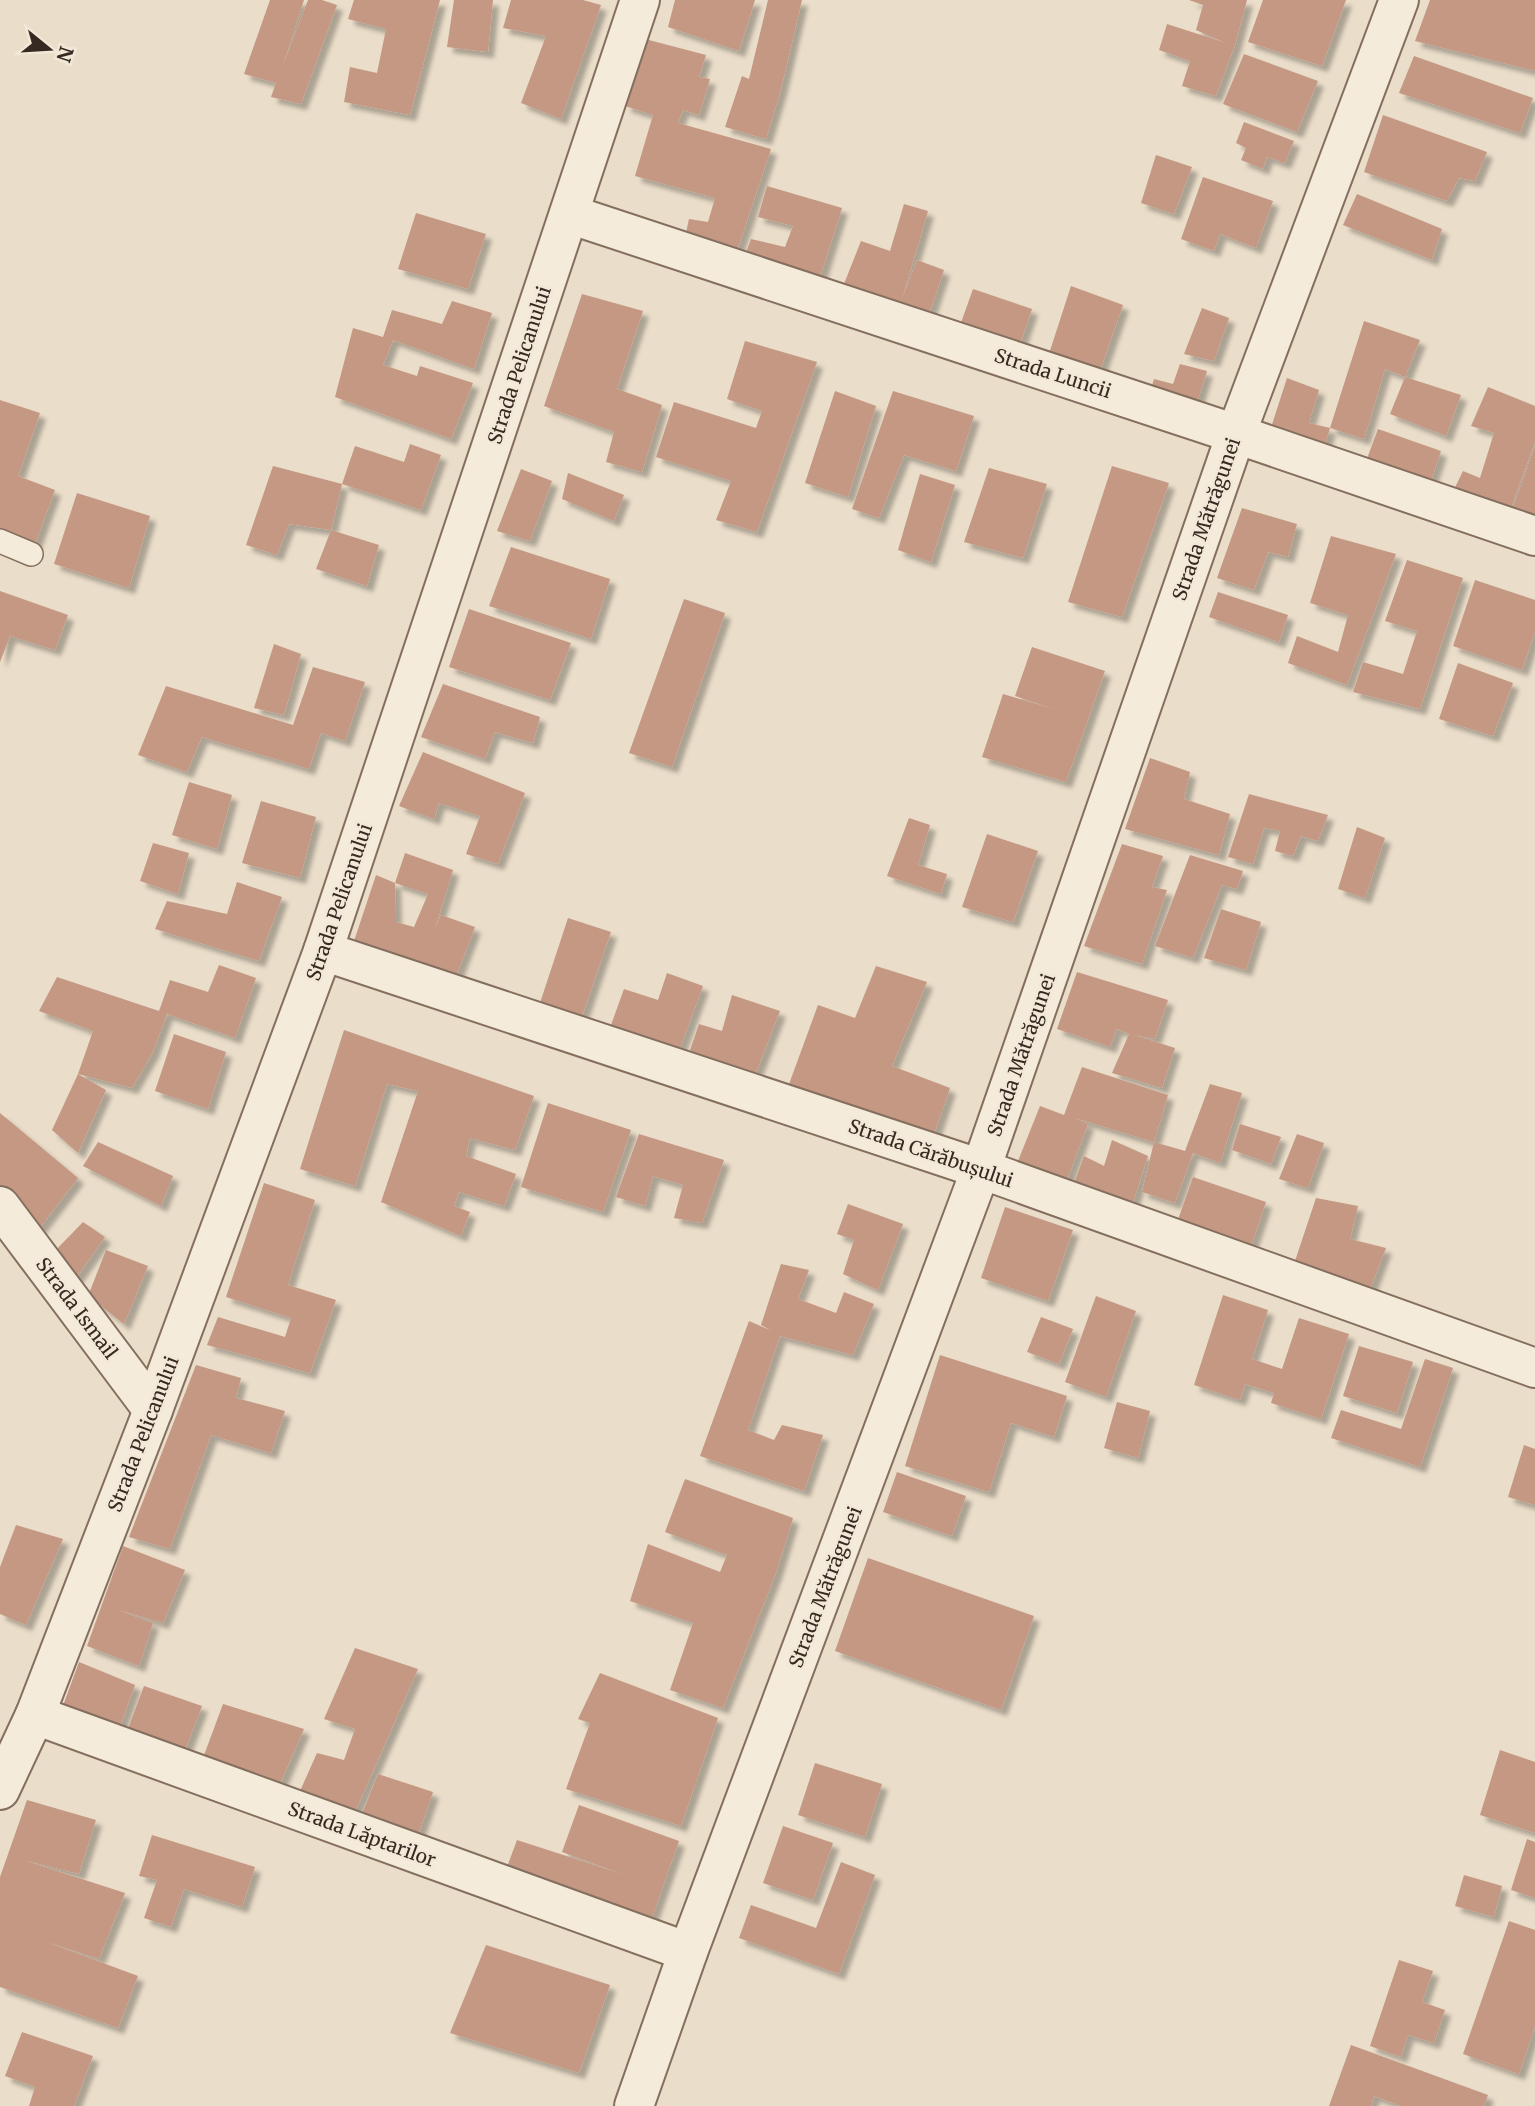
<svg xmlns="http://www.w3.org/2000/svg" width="1535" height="2106" font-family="Merriweather,serif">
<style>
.building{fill:#c49883;filter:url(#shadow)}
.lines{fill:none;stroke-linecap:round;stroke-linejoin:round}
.lane-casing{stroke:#846f5f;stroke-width:26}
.street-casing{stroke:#846f5f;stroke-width:42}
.lane{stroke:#f5ebdb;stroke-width:23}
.street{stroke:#f5ebdb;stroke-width:38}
.labels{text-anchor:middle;stroke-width:5;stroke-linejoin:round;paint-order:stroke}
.street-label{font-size:19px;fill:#362921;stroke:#f2e8d7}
</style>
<defs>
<filter id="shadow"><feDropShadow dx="6" dy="6" stdDeviation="2" flood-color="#0004"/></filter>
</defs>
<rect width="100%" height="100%" fill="#eaddc9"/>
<!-- building -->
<g class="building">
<path d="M270,0H304L282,68L308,0H322L337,5L301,104L271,97L276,83L244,74Z"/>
<path d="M354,0H440L410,115L344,102L350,67L377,73L386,29L348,19Z"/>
<path d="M454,0H493L488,52L447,47Z"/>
<path d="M511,0H583L601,5L561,119L521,103L546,36L503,28Z"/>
<path d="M675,0H755L739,51L668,27Z"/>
<path d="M768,0H802L781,89L766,139L725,127L742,76L749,79Z"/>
<path d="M1189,0H1247L1235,45L1216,96L1182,86L1190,61L1159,50L1167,24L1226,43L1196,30L1203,5Z"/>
<path d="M1263,0H1346L1322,66L1248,42Z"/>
<path d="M1430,0H1535V71L1415,41Z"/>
<path d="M645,39L706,55L699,77L710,79L699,115L683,110L678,123L771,149L734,260L684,242L689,219L708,222L715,198L635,176L653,115L625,106Z"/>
<path d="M1244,54L1318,81L1297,132L1223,104Z"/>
<path d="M1414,56L1533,98L1520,133L1399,93Z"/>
<path d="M1383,115L1487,152L1475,181L1459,178L1447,201L1364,172Z"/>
<path d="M1244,122L1294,141L1285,163L1267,157L1263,169L1241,160L1246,148L1236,143Z"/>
<path d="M1156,155L1192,167L1174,214L1141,203Z"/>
<path d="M1203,177L1273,201L1256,248L1220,234L1214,251L1181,239Z"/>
<path d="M767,186L842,208L817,287L743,261L751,239L785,247L793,226L758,217Z"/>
<path d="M1357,194L1442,229L1432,260L1343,225Z"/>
<path d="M904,204L928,211L902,299L917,260L944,270L927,321L840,294L861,241L890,251Z"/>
<path d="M416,213L486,234L468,289L398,269Z"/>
<path d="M1071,286L1123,305L1097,379L1046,363Z"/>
<path d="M973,289L1032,309L1017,353L957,334Z"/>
<path d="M582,294L643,311L617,389L662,405L642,472L606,462L614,432L544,406Z"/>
<path d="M452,301L492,313L474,369L393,340L383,365L417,376L420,366L473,383L451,439L335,397L353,328L383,337L392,310L442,324Z"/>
<path d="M1202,308L1229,318L1214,361L1184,354Z"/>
<path d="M1364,321L1420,340L1405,377L1385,369L1364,439L1330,428Z"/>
<path d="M745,341L817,362L757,532L716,520L731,481L656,457L674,402L756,428L762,411L727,399Z"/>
<path d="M1180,364L1207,371L1194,412L1149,395L1154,379L1173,384Z"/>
<path d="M1405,377L1461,395L1446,436L1390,414Z"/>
<path d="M1287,378L1319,390L1309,423L1330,428L1321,458L1267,440Z"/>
<path d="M1488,387L1535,406V442L1505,524L1448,502L1463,471L1480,478L1494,433L1471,426Z"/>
<path d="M835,391L876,406L848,497L805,483Z"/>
<path d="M893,391L974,416L956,471L904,455L879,518L852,509Z"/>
<path d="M0,400L40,413L18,476L55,490L35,544L0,529Z"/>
<path d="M1378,429L1441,451L1427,493L1362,472Z"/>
<path d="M410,444L441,455L421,510L342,484L355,446L404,462Z"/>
<path d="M1535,446V534L1507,524Z"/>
<path d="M273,466L342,484L331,530L289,524L277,555L246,545Z"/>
<path d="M1112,466L1169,483L1122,617L1068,602Z"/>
<path d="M989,468L1047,484L1023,558L964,542Z"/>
<path d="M521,469L552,481L530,541L497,531Z"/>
<path d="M568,473L624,495L614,521L562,499Z"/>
<path d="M920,474L955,485L931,562L898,550Z"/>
<path d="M77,493L150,516L129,588L54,564Z"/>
<path d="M1242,508L1297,524L1288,557L1268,552L1254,590L1217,578Z"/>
<path d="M331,530L379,545L367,586L316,569Z"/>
<path d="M1331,536L1396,554L1347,685L1288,663L1297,636L1338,652L1348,615L1310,603Z"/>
<path d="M511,547L610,579L591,639L489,606Z"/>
<path d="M1407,560L1463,578L1420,709L1353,692L1363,662L1403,674L1417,631L1385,621Z"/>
<path d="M1475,580L1535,600V632L1522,670L1453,646Z"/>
<path d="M0,591L68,615L55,650L10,636L0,662Z"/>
<path d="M1218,592L1288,615L1279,642L1209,617Z"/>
<path d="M684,599L725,613L672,767L629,753Z"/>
<path d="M469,609L571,643L550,700L449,667Z"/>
<path d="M274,644L301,654L284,715L254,708Z"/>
<path d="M1032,647L1105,671L1066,782L982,757L1003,694L1057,710L1015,696Z"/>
<path d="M1458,663L1513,683L1493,736L1439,719Z"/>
<path d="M313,667L365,682L345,741L321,733L309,769L202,737L187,772L138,755L166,686L293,725Z"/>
<path d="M443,684L540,717L533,743L495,732L485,759L421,737Z"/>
<path d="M423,752L525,793L498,864L466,854L480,816L439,803L434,819L399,806Z"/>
<path d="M1150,758L1190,772L1184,799L1230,814L1219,855L1125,829Z"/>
<path d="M189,782L232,795L217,849L172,835Z"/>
<path d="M1249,794L1328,815L1318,841L1301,836L1293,856L1275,851L1280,831L1264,828L1253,864L1228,857Z"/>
<path d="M261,801L316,817L300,878L242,863Z"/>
<path d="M909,818L930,825L918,865L947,874L941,894L887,876Z"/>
<path d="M1357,827L1385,838L1365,898L1338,889Z"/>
<path d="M987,834L1038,851L1013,922L962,907Z"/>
<path d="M153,843L189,853L178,894L140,881Z"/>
<path d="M1122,844L1163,856L1152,887L1167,890L1142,964L1084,946Z"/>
<path d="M405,853L453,870L435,929L441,915L475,927L455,979L352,947L376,875L395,883L396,922L414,927L428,894L395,883Z"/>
<path d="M1190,855L1243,871L1237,889L1222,885L1193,958L1155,946Z"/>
<path d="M237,882L282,897L259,961L155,929L167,901L227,914Z"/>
<path d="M1221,909L1261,922L1246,970L1204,958Z"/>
<path d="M568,918L611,932L579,1025L537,1012Z"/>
<path d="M219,965L256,978L235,1038L167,1014L153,1052L132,1088L78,1074L93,1031L39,1011L57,977L159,1011L170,980L208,992Z"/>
<path d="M876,966L927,982L892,1066L950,1088L931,1143L785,1095L818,1005L855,1018Z"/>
<path d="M1077,972L1168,1000L1155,1039L1134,1035L1175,1048L1162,1088L1112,1073L1129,1034L1117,1029L1110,1047L1057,1029Z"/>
<path d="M667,973L703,986L676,1059L607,1036L624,989L658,1000Z"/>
<path d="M732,995L780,1011L752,1083L686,1062L699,1024L722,1031Z"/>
<path d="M344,1030L534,1096L515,1150L470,1138L466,1156L516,1174L504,1206L459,1192L454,1206L470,1212L461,1236L381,1202L418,1091L387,1084L355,1186L300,1169Z"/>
<path d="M174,1034L226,1052L208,1109L155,1091Z"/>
<path d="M1082,1067L1168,1095L1154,1142L1075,1118L1088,1124L1064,1188L1038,1169L1018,1161L1040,1106L1064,1115Z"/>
<path d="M78,1074L106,1090L78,1153L52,1130Z"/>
<path d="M1210,1084L1242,1093L1220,1163L1193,1153L1175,1203L1142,1192L1154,1142L1185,1151Z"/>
<path d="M548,1103L631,1130L603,1212L521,1187Z"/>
<path d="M0,1113L78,1178L35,1234L0,1188Z"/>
<path d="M1240,1124L1281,1137L1271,1164L1232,1150Z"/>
<path d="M639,1134L724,1160L702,1223L674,1218L683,1185L653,1176L645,1206L616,1197Z"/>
<path d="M1297,1134L1324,1143L1308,1188L1279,1179Z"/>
<path d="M1112,1140L1148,1156L1129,1215L1071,1192L1084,1156L1104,1166Z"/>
<path d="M98,1142L173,1176L161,1206L83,1166Z"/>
<path d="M1193,1177L1266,1202L1248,1255L1174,1231Z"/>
<path d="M264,1183L315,1200L288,1285L336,1300L310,1373L207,1345L218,1317L285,1337L291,1318L226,1297Z"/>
<path d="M1316,1198L1358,1206L1350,1239L1386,1248L1367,1297L1292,1270Z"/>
<path d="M848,1204L903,1224L878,1290L843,1274L854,1240L837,1234Z"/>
<path d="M1005,1207L1073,1230L1048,1301L981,1278Z"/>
<path d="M83,1222L105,1237L74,1281L52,1254Z"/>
<path d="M106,1250L148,1266L124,1324L88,1296Z"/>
<path d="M781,1264L809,1270L798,1299L836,1313L844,1292L874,1304L853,1355L780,1336L748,1430L774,1440L782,1425L823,1435L804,1491L700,1456L749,1321L772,1331L761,1325Z"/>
<path d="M1223,1295L1268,1310L1252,1359L1282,1369L1299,1318L1349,1334L1321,1419L1271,1403L1274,1393L1245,1384L1240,1400L1194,1385Z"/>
<path d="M1096,1296L1136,1311L1106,1397L1065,1382Z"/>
<path d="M1041,1317L1073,1329L1059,1364L1027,1352Z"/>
<path d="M1359,1346L1413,1362L1397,1413L1343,1396Z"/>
<path d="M940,1355L1067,1396L1054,1437L1011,1423L989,1492L905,1466Z"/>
<path d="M1425,1359L1453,1368L1420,1467L1331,1438L1341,1410L1401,1429Z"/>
<path d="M196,1365L241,1378L236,1398L285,1411L271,1453L211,1435L170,1549L129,1537Z"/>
<path d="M1117,1402L1150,1411L1138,1458L1104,1448Z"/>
<path d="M1524,1445L1535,1449V1505L1508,1497Z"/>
<path d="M897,1472L966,1496L952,1536L883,1512Z"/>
<path d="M685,1479L793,1518L776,1573L723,1708L670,1690L693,1623L630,1601L648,1544L720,1572L727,1555L665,1532Z"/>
<path d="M16,1525L63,1539L26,1625L0,1614V1567Z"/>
<path d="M123,1546L185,1570L163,1623L115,1609L153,1623L139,1666L87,1646Z"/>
<path d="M868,1558L1034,1616L1001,1710L835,1651Z"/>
<path d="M355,1648L418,1669L352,1819L296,1800L317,1753L344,1760L355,1729L324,1719Z"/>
<path d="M79,1662L135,1685L117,1735L60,1714Z"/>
<path d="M600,1673L718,1718L681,1826L566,1789L590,1723L578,1719Z"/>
<path d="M144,1686L202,1706L182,1758L124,1739Z"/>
<path d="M223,1704L304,1729L277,1791L200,1766Z"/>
<path d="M1500,1750L1535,1762V1833L1480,1815Z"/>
<path d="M815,1763L882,1784L865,1837L798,1815Z"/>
<path d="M378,1774L433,1792L415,1844L358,1824Z"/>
<path d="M27,1800L96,1820L79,1874L23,1860L125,1893L99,1959L44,1941L138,1976L118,2028L0,1987V1877Z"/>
<path d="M579,1805L679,1841L648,1929L504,1875L517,1840L625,1875L562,1852Z"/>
<path d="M783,1826L833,1843L813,1900L763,1883Z"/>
<path d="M152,1835L255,1867L242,1907L184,1889L171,1927L144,1918L157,1880L139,1876Z"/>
<path d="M1527,1839L1535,1842V1898L1511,1890Z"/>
<path d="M841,1862L875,1875L839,1974L739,1938L751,1905L816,1928Z"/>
<path d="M1464,1875L1502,1886L1494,1917L1455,1906Z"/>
<path d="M1509,1921L1535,1930V2026L1519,2074L1463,2054Z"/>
<path d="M486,1945L610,1985L579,2073L450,2033Z"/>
<path d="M1399,1960L1433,1971L1422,2002L1445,2010L1434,2043L1408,2035L1401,2057L1370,2046Z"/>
<path d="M22,2032L93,2056L74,2106H29L35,2087L5,2076Z"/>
<path d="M1351,2045L1488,2095L1484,2106H1401L1374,2096L1371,2106H1329Z"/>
</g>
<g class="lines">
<!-- lane casing -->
<g class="lane-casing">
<path id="lane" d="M0,541L31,554"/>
</g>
<!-- street casing -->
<g class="street-casing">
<g id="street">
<path d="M569,214L1236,434L1535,536"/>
<path d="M323,951L981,1169L1535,1368"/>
<path d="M0,1206L153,1410"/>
<path d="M35,1715L688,1952"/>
<path d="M0,1790L35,1715L153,1410L323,951L640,0"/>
<path d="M634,2106L688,1952L981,1169L1236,434L1399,0"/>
</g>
</g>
<!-- lane -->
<use href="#lane" class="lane"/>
<!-- street -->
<use href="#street" class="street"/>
</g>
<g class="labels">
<!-- street labels -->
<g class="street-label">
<text transform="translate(519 365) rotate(-72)" y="7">Strada Pelicanului</text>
<text transform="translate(1053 373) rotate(18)" y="7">Strada Luncii</text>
<text transform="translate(1206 519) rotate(-71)" y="7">Strada Mătrăgunei</text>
<text transform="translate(339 902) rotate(-71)" y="7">Strada Pelicanului</text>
<text transform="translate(1021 1055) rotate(-71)" y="7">Strada Mătrăgunei</text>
<text transform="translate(931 1153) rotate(19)" y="7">Strada Cărăbușului</text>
<text transform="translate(77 1308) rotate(53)" y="7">Strada Ismail</text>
<text transform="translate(143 1434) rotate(-69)" y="7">Strada Pelicanului</text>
<text transform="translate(825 1587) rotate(-69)" y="7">Strada Mătrăgunei</text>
<text transform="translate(362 1834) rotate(20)" y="7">Strada Lăptarilor</text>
</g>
</g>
<!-- north arrow -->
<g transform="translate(49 49) rotate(108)" stroke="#f2e8d7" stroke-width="5" paint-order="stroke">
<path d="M0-5L12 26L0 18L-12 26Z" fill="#362921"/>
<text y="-10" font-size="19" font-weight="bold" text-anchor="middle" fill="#362921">N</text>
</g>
</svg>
